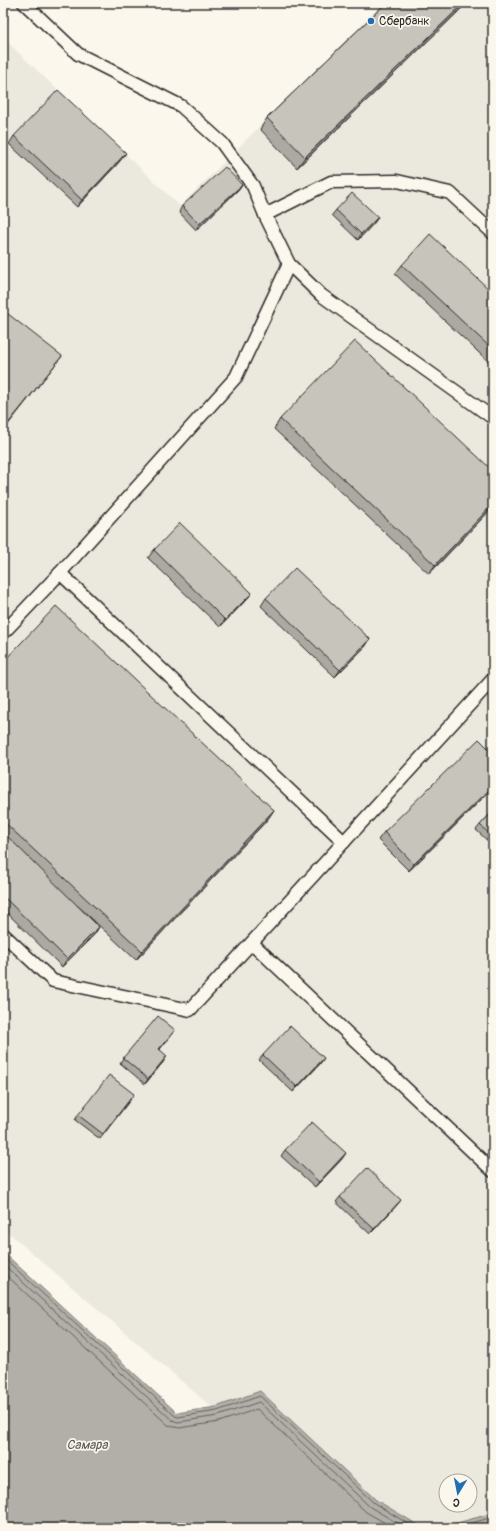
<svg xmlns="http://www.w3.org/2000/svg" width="496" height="1531" font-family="Pangolin,sans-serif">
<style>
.built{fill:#ebe8de;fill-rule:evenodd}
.water{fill:#b1afa7;stroke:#7b7a75}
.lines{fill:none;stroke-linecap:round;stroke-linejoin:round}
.shore{stroke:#61605d;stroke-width:1}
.service-casing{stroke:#2b2b2b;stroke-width:15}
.service{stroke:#fbf7ec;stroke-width:12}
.wall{fill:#aba9a2;stroke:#2b2b2b}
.shaded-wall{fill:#8b8984;stroke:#2b2b2b}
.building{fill:#c7c4bc;stroke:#2b2b2b}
.poi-dot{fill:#1f6fb2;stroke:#fbf7ec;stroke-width:1.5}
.labels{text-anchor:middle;stroke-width:3.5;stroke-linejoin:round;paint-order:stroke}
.poi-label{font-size:12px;fill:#2b2b2b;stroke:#fbf7ec;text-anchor:start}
.water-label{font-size:13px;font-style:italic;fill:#5a5956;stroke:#fbf7ec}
</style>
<rect width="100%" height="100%" fill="#fbf7ec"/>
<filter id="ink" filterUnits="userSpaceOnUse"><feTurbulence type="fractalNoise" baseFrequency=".025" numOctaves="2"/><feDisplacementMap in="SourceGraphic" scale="8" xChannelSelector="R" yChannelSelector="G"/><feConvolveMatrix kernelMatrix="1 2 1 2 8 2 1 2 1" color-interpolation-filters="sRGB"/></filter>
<g filter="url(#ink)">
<!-- built -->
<path class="built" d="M383,3H493V1528H353L3,1228V38L180,206ZM446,1481H470V1505H446Z"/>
<!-- water -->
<g class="water">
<path d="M3,1252L177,1413L216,1407L260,1391L376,1500L423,1528H3Z"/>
<path d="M493,1513V1528H439Z"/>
</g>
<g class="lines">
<!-- shore -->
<g class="shore">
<path d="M3,1257L175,1416L178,1417L217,1411L260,1396L374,1503L415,1528"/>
<path d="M3,1264L172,1420L178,1422L218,1416L259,1402L370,1507L406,1528"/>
<path d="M3,1272L168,1425L179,1428L219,1422L257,1409L366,1512L394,1528"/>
<path d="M454,1528L493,1517"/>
</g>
<!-- service casing -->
<g class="service-casing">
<g id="service">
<path d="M24,3L78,54L181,106L222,143L253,186L265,215L289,264L321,295L493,418"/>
<path d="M265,215L331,182L397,181L450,193L493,233"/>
<path d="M60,573L344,842"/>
<path d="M3,633L60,573L236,377L289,264"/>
<path d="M3,934L53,981L190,1010L493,679"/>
<path d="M252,943L493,1171"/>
</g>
</g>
<!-- service -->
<use href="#service" class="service"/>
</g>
<!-- wall -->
<g class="wall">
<path d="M386,3H466L463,7L297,168L260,129L267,118Z"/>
<path d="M14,136L120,161L77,207L9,144Z"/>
<path d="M238,190L196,230L179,212L182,206Z"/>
<path d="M336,210L378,217L374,223L358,240L332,215Z"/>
<path d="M402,265L493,293V366L395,274Z"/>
<path d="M280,419L493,507L429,574L274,429Z"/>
<path d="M154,550L252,593L246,600L220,627L148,558Z"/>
<path d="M266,598L370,639L365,647L335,677L261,606Z"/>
<path d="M3,662L268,819L136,960L77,905L99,927L94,935L62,967L3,909Z"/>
<path d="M493,753V788L409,871L378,840L384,832Z"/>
<path d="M493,811V846L476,830L480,825Z"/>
<path d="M175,1030L160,1049L164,1061L145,1084L120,1063L123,1058Z"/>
<path d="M263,1055L320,1064L293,1092L259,1060Z"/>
<path d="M131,1099L100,1139L75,1120L78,1115Z"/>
<path d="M285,1150L342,1159L315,1187L281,1156Z"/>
<path d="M340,1197L397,1205L370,1234L336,1202Z"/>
</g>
<!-- shaded-wall -->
<g class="shaded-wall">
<path d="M464,3H466L463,7L297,168L305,157Z"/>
<path d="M126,153L120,161L77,207L82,200Z"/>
<path d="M242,185L238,190L196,230L199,224Z"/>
<path d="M378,217L374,223L358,240L361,234Z"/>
<path d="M62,356L55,365L3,431V430Z"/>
<path d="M493,504V507L429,574L435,565Z"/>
<path d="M252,593L246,600L220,627L225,620Z"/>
<path d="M370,639L365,647L335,677L340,670Z"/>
<path d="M493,786V788L409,871L414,864Z"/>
<path d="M274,810L268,819L136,960L142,951Z"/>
<path d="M99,927L94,935L62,967L67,959Z"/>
<path d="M175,1030L155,1055L159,1049Z"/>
<path d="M167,1056L164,1061L145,1084L148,1079Z"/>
<path d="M324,1058L320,1064L293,1092L297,1087Z"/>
<path d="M346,1153L342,1159L315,1187L319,1182Z"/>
<path d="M401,1200L397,1205L370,1234L374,1229Z"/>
</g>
<!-- building -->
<g class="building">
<path d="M386,3H464L305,157L267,118Z"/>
<path d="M58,90L126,153L82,200L14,136Z"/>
<path d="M225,167L242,185L199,224L182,206Z"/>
<path d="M352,193L378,217L361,234L336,210Z"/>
<path d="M430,234L493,293V350L402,265Z"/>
<path d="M3,310L62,356L3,430Z"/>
<path d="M355,341L493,471V504L435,565L280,419Z"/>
<path d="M180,523L252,593L225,620L154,550Z"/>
<path d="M295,568L370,639L340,670L266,598Z"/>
<path d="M56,606L274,810L142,951L3,821V662Z"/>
<path d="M479,739L493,753V786L414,864L384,832Z"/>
<path d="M493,811V837L480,825Z"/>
<path d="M3,832L99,927L67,959L3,896Z"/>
<path d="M158,1016L175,1030L159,1049L167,1056L148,1079L123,1058Z"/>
<path d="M290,1026L324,1058L297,1087L263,1055Z"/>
<path d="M109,1075L134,1094L103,1134L78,1115Z"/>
<path d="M312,1122L346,1153L319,1182L285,1150Z"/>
<path d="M367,1168L401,1200L374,1229L340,1197Z"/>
</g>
</g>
<!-- markers -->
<circle class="poi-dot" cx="371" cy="21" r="4"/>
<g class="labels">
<!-- poi labels -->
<g class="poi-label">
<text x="379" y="25">Сбербанк</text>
</g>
<!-- water labels -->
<g class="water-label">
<text x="87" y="1449">Самара</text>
</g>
</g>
<!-- margin -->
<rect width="496" height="1531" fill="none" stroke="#fbf7ec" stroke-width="16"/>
<rect x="8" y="8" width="480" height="1515" fill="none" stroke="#2b2b2b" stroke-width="1.5" filter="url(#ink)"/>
<!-- north arrow -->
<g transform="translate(458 1493) rotate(190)"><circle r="19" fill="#fbf7ec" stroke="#a8a59f"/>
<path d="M0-3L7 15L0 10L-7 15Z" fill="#1f6fb2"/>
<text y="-6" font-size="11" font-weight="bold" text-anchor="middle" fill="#2b2b2b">С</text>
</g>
</svg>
